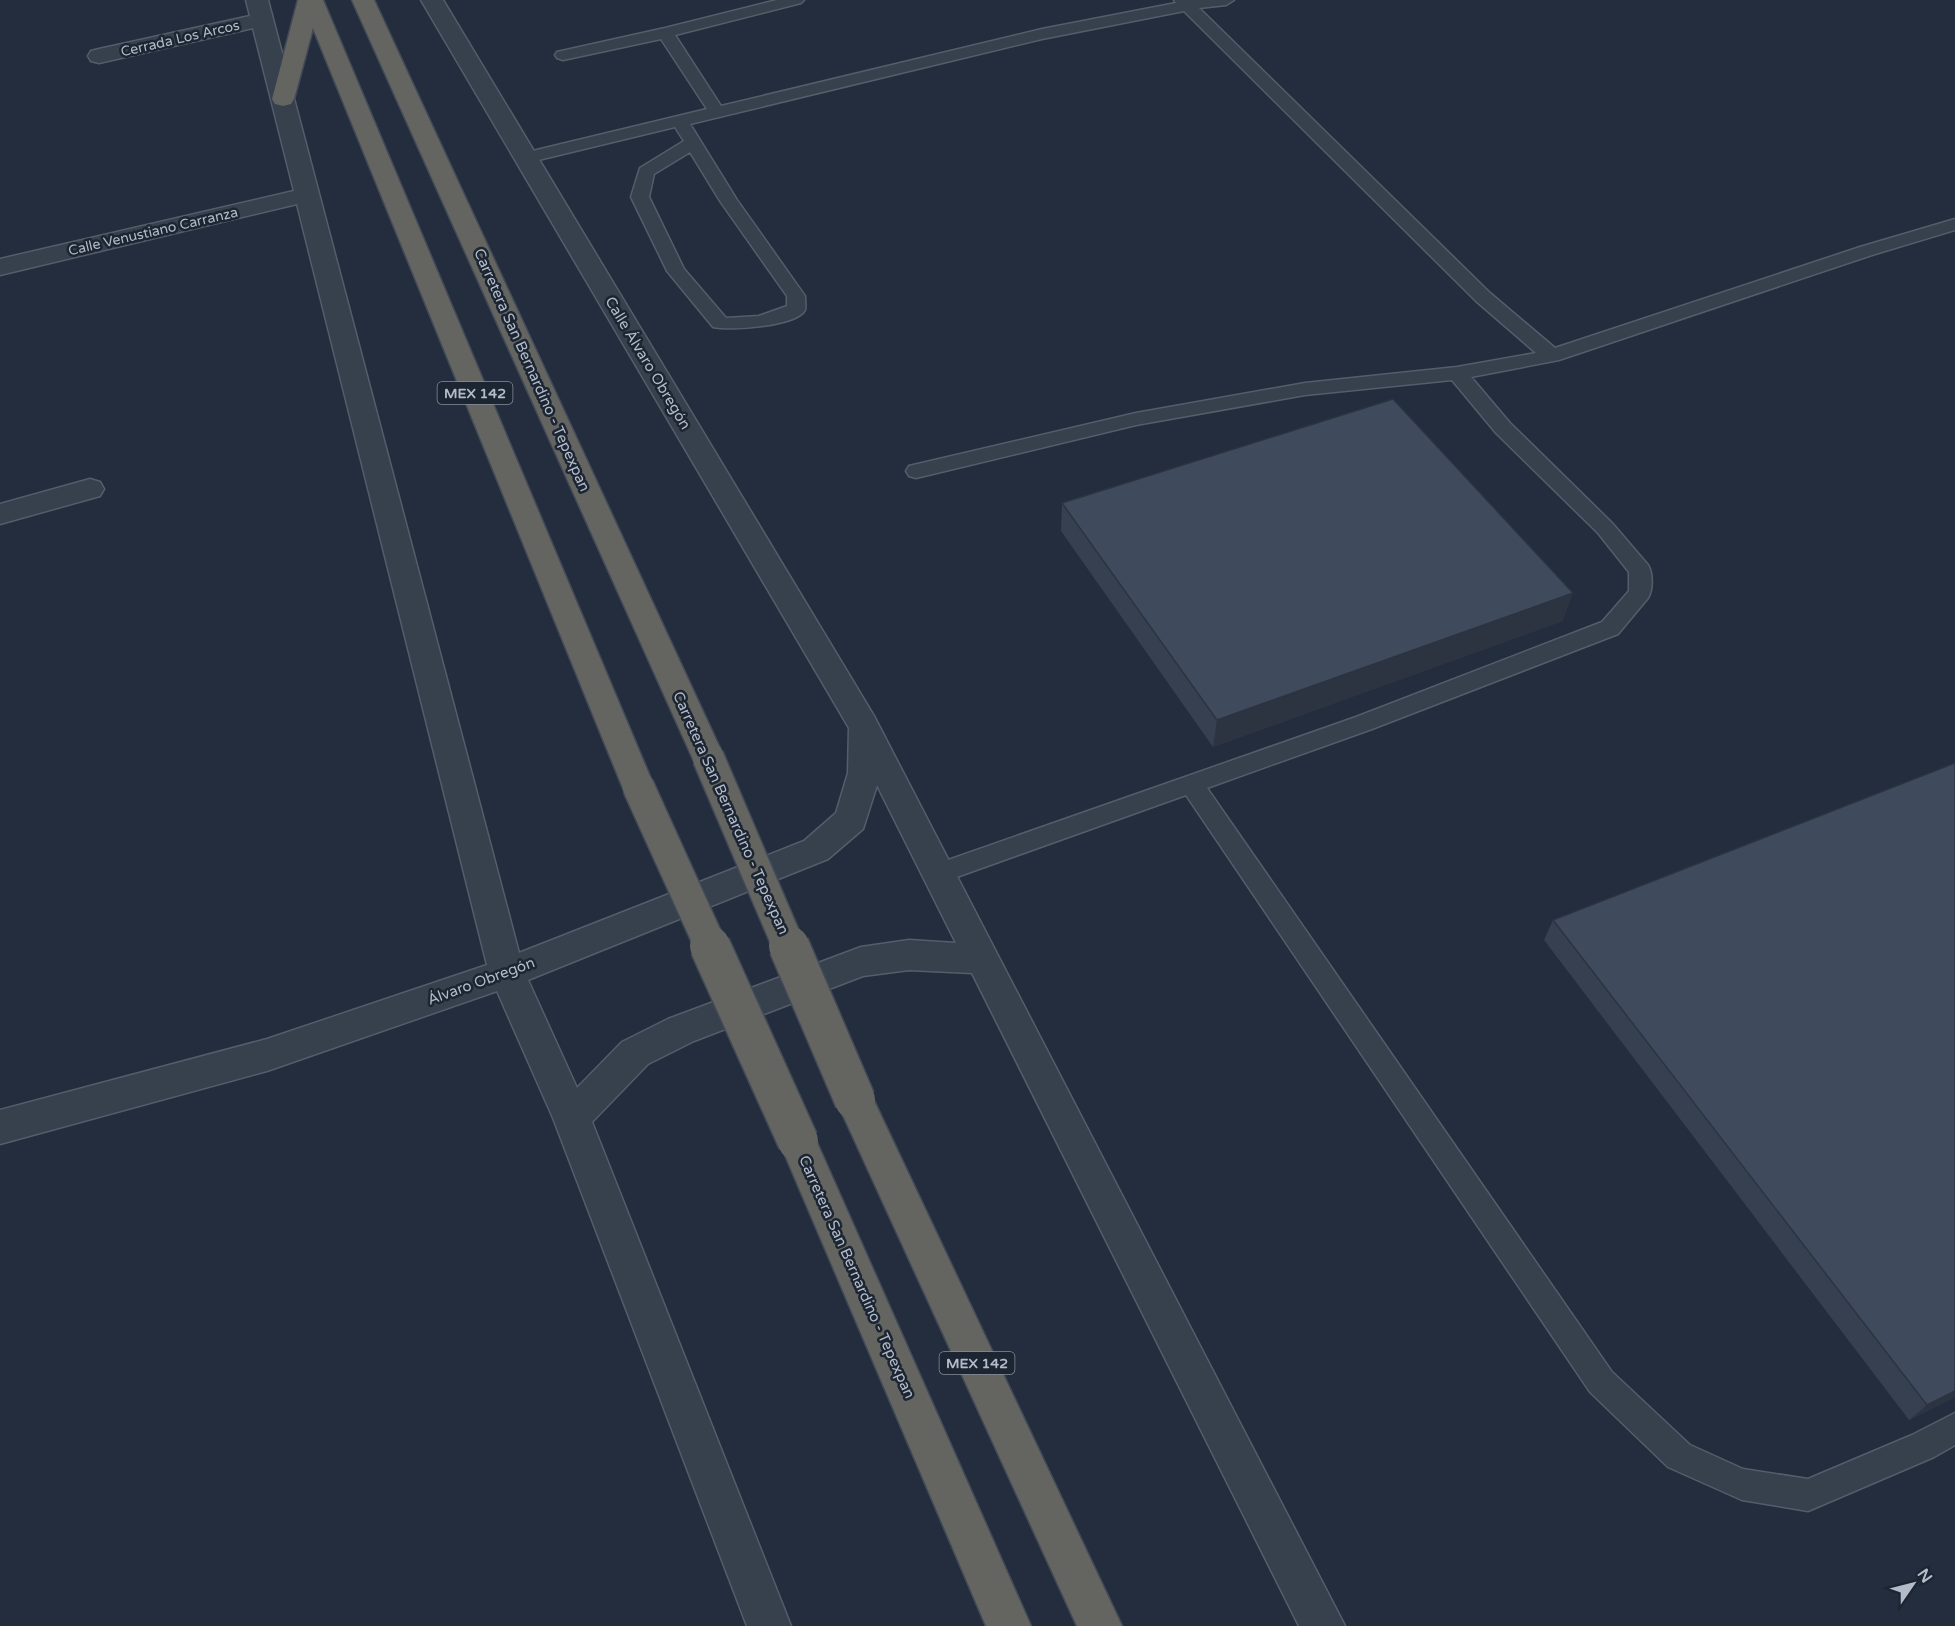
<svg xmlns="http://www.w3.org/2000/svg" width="1955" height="1626" font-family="'Varela Round',sans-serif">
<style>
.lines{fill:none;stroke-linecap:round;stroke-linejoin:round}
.service-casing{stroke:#555d6b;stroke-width:3}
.minor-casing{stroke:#555d6b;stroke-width:3}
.trunk-casing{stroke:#424a58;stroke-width:3}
.service{fill:#37404d;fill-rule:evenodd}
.minor{fill:#37404d;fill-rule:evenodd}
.trunk{fill:#646460;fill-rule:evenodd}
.trunk-bridge-far1-casing{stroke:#424a58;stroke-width:34;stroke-linecap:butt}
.trunk-bridge-casing{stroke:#424a58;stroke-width:43;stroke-linecap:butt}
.trunk-bridge-far1{stroke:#646460;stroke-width:31}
.trunk-bridge{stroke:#646460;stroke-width:40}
.wall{fill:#364050}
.shaded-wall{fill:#2c3441}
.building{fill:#3f4b5d;stroke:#2c3441;stroke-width:1.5}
.labels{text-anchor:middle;stroke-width:5;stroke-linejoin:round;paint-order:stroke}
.far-street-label{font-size:14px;fill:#b3bac9;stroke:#1c2532}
.shield{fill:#1c2532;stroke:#868d9c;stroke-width:1.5}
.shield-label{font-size:14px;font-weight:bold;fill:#b3bac9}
.street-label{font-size:15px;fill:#b3bac9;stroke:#1c2532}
</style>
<rect width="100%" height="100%" fill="#232d3d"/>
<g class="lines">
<!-- service casing -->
<g class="service-casing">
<path id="service" d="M777,0H804L801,3L675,35L721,106L1042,29L1176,3L1174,0H1234L1226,5L1199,8L1490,293L1555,348L1860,247L1955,219V230L1872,255L1559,360L1471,377L1510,423L1612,523L1648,565C1653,573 1653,590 1648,598L1618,634L1372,729L1207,788L1612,1372L1690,1445L1743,1469L1808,1479L1912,1435L1955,1413V1445L1934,1457L1808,1511L1742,1500L1668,1467L1590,1392L1186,795L940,883L931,880L928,873L931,866L1356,717L1602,622L1629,591V572L1598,533L1496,433L1452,380L1305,395L1136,425L916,478L909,476L906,471L909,466L1136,413L1305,383L1457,367L1536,353L1476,301L1184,11L1042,39L690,124L737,200L805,296C805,300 806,307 805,310C797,326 730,331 713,327L667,271L631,197L640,168L684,141L675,127L526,163L520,162L517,158L520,154L707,109L661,39L563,60L557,58L555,55L557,52L665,28ZM690,152L720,201L787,296V306L759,316L726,318L684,269L649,197L654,174Z"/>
</g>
<!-- minor casing -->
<g class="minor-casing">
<g id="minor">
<path d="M246,0H268L519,953L804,841L836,813L848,773L849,728L421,0H443L874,716L1345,1626H1299L972,973L909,970L863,976L694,1041L648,1064L592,1122L791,1626H747L553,1118L497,991L267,1071L0,1144V1110L267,1039L487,965L297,204L0,275V259L294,191L253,28L99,63L91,61L88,56L91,51L99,49L250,16ZM877,785L956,943L909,940L861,947L668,1019L622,1042L577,1088L528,980L828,859L863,829Z"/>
<path d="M90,479L100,482L104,489L100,496L0,524V504Z"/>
</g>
</g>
<!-- trunk casing -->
<g class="trunk-casing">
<g id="trunk">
<path d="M298,0H323L654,786L650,795L638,799L626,795L622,786L313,28L294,99L291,104L283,106L275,104L272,99Z"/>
<path d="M352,0H374L724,757L719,766L708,769L697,766L692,757Z"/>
<path d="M855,1084L868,1088L1122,1626H1077L836,1100L842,1088Z"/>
<path d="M798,1124L811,1129L1031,1626H986L779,1141L785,1129Z"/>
</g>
</g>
<!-- service -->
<use href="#service" class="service"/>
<!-- minor -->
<use href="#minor" class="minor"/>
<!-- trunk -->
<use href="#trunk" class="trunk"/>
<!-- trunk-bridge-far1 casing -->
<g class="trunk-bridge-far1-casing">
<g id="trunk-bridge-far1">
<path d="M708,757L789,947"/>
<path d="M638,786L711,947"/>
</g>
</g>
<!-- trunk-bridge casing -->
<g class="trunk-bridge-casing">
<g id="trunk-bridge">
<path d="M710,946L798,1141"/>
<path d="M789,946L855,1100"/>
</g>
</g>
<!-- trunk-bridge-far1 -->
<use href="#trunk-bridge-far1" class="trunk-bridge-far1"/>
<!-- trunk-bridge -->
<use href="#trunk-bridge" class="trunk-bridge"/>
</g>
<!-- wall -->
<g class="wall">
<path d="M1062,503L1563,621L1213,747L1061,531Z"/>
<path d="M1553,920L1955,1397L1909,1420L1544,940Z"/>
</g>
<!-- shaded-wall -->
<g class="shaded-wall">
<path d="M1573,593L1563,621L1213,747L1217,720Z"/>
<path d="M1955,1391V1397L1909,1420L1927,1405Z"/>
</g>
<!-- building -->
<g class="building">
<path d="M1393,399L1573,593L1217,720L1062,503Z"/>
<path d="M1955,763V1391L1927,1405L1553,920Z"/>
</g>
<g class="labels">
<!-- far-street labels -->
<g class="far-street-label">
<text transform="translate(180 38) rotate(-13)" y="5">Cerrada Los Arcos</text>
<text transform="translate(153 231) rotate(-13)" y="5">Calle Venustiano Carranza</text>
</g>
<!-- shield labels -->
<g class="shield">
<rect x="437.5" y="382" width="75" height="22" rx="4.5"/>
<rect x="939.5" y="1352" width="75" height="22" rx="4.5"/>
</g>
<g class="shield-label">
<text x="475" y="398">MEX 142</text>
<text x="977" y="1368">MEX 142</text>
</g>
<!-- street labels -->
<g class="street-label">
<text transform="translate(648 363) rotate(59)" y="5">Calle Álvaro Obregón</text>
<text transform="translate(532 370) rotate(66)" y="5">Carretera San Bernardino - Tepexpan</text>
<text transform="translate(731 813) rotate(66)" y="5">Carretera San Bernardino - Tepexpan</text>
<text transform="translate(481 981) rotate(-20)" y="5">Álvaro Obregón</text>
<text transform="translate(857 1277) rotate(66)" y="5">Carretera San Bernardino - Tepexpan</text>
</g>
</g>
<!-- north arrow -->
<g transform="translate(1913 1584) rotate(55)" stroke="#1c2532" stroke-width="4.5" paint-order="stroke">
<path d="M0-4.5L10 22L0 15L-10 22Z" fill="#b3bac9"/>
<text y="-9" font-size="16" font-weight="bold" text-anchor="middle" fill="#b3bac9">N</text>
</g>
</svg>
